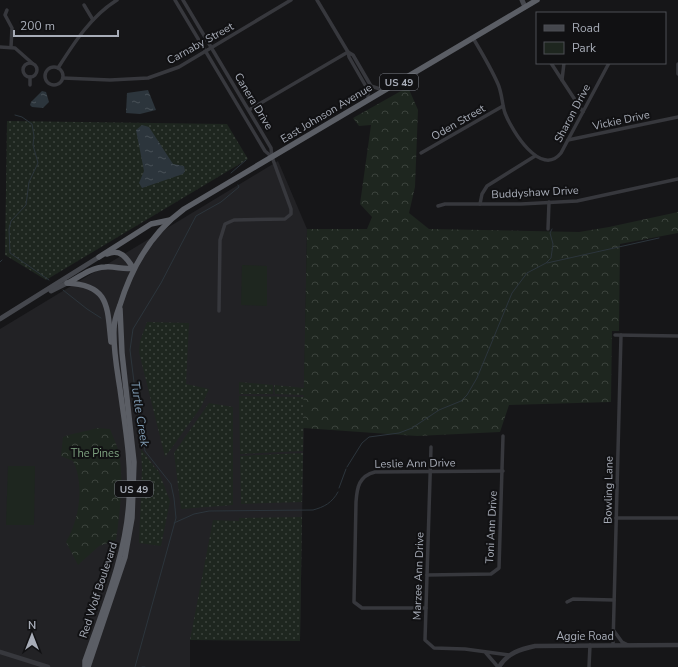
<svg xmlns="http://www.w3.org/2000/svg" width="678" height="667" font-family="'Nunito Sans',sans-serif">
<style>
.built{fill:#222225}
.grass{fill:url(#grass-dots)}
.forest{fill:url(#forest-crowns)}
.park{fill:#1e261f}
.water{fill:url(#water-ripples)}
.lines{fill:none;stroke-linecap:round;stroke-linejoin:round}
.stream{stroke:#2c353c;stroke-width:1}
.minor{stroke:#37383d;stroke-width:3.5}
.tertiary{stroke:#37383d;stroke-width:4.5}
.secondary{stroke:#45474d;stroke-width:5}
.trunk{stroke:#5b5e65;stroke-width:5.5}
.labels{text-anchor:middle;stroke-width:4;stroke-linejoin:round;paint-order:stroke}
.shield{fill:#111113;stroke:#7b7e86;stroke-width:1}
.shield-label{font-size:10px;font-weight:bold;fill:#a8adb8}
.street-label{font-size:11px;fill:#a8adb8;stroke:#111113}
.park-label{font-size:11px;fill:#7fa381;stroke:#111113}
.water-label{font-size:12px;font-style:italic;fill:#7f9bb3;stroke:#111113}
</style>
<defs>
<pattern id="grass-dots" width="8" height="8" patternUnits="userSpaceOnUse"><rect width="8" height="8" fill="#1e261f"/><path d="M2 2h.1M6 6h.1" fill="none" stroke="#3c433d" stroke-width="1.8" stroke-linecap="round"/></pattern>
<pattern id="forest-crowns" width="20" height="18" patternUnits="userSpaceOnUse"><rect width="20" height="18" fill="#1e261f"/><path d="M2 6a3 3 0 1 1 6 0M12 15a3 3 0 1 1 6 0" fill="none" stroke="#3c433d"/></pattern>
<pattern id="water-ripples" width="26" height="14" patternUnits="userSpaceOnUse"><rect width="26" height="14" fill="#2c353c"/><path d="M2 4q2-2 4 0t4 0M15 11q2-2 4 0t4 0" fill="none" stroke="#485056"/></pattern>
</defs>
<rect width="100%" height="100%" fill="#161618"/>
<!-- built -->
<path class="built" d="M278,161L307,229L300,641L190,640V667H0V329Z"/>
<!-- grass -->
<g class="grass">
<path d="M7,121L227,124L248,159L46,280L5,255Z"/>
<path d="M147,322L189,323L186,384L209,389L201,407L165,457L139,352L140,341Z"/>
<path d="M239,382L273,385V394H239Z"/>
<path d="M274,385L304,388V395L275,394Z"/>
<path d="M239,396L304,397L303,451L240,454Z"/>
<path d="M209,403L233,407V505L181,509L174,453Z"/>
<path d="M141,449L156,469L158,470L170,501L161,546L139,543L142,469Z"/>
<path d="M303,453L302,502L241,504L240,456Z"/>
<path d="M302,517L300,641L190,640L213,520L239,521V518Z"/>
</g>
<!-- forest -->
<g class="forest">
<path d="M408,87L418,110L415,187L409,213L429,229L579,232L609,227L678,212V233L620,244L619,331H612L611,402L509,405L500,432L417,436L303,428L307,229H367L372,217L360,204L371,125L359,126L353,118Z"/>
<path d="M97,428L110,429C113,437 117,445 119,453C124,481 120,511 116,540L99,546L78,565L66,542C79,520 85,485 73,461L61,456L63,437C72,433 86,432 97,428Z"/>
</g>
<!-- park -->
<g class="park">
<path d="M242,265L267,266V306L241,305Z"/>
<path d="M8,466H35L34,525H6Z"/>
</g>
<!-- water -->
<g class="water">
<path d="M148,90L156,110L140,114L126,113L127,93Z"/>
<path d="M42,91L46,92L49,102L43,108L32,107L30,105L31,102Z"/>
<path d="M142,125L149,127L173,164L184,166L185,171L183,174L142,188L139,183L144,171L136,130Z"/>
</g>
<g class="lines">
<!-- stream -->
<g class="stream">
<path d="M15,115L22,117L32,124L34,136L33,145L38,163L29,182L26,205L11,221L9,229L10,253L49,280"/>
<path d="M231,173L246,160"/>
<path d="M0,262L2,260"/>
<path d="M547,263L659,238"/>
<path d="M63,290L87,309L101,318"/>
<path d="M347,467L362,443L369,437L399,433L412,428L439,410L461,401L467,395L477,378L512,293L527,273L546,263L551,258L553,244L550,233L552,229"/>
<path d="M339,488L346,469"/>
<path d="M174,523L194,514L209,511L313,510C324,507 332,503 338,492"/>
<path d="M135,667L176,518L174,498L171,484L145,451L136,398L130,350L133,329L161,283L196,216L221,202L239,187L238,185"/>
<path d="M142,667H145"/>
</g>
<!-- minor -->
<g class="minor">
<path d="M175,0L265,151L272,157"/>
<path d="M183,0L271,148L272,157L291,209V214L285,219L234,220L225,224L220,240L219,311"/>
<path d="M84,5L93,20"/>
<path d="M7,10L5,15L12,28L11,47"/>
<path d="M473,38C482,53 491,68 498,84C502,93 502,104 505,113C512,131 541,178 561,153L609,63"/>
<path d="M0,47L15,48L32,63"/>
<circle cx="30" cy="70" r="7"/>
<path d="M551,63L562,80L564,63"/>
<path d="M678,64V74"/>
<circle cx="54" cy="76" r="9"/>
<path d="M58,68C74,43 91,16 117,0"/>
<path d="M63,78L110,80L148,78L179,67L291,0"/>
<path d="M562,80L583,112"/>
<path d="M30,85V77"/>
<path d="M368,100V90L349,57L348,52L353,55L371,86L383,90"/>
<path d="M249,110L348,52L317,0"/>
<path d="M568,140L678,117"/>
<path d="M421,153L503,106"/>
<path d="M480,204L482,194L487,186L535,156"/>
<path d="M438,206L445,204H521L577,201L678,179"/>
<path d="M548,229L549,202"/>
<path d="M615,335L678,336"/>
<path d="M431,447L425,640L434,648L465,649L509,655"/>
<path d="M616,518H678"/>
<path d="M427,575L491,574L499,568L503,436"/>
<path d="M567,602L573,599L614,600"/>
<path d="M426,608H362L354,602L356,502C357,487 359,476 375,472L503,471"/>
<path d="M614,631L622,642L628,645"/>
<path d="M613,645L621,335"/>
<path d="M486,653L498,667"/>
<path d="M589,667L590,645"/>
</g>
<!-- tertiary -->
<g class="tertiary">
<path d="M0,652L48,667"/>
<path d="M499,667C507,653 521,649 535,646L678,645"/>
</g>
<!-- secondary -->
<g class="secondary">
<path d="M522,0L525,7"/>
<path d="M51,291L67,283"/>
<path d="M0,319L99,257"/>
</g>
<!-- trunk -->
<g class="trunk">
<path d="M107,254C120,248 127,258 133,268"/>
<path d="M99,257L151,224L170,220"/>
<path d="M67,283C110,285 107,307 111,342"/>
<path d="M68,283C79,277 92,267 105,267C115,266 124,270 133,268"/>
<path d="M85,667V661C103,609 126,556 129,501C132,463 125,426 120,389C117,369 113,349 114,329C114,320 117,313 120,305C132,266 151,233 184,209L537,0"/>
<path d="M88,667L125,557L132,518L134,462L122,353L120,309"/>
</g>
</g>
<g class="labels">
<!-- shield labels -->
<g class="shield">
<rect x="380" y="74" width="38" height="16" rx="3"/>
<rect x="115" y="481" width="38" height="16" rx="3"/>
</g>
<g class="shield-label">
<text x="399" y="86">US 49</text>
<text x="134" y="493">US 49</text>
</g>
<!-- street labels -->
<g class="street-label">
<text transform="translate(200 43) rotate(-29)" y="4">Carnaby Street</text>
<text transform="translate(254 101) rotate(59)" y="4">Canera Drive</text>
<text transform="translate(326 113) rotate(-31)" y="4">East Johnson Avenue</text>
<text transform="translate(572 113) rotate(-62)" y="4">Sharon Drive</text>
<text transform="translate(621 120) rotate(-12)" y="4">Vickie Drive</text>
<text transform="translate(458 122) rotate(-30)" y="4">Oden Street</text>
<text transform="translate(535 192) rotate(-3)" y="4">Buddyshaw Drive</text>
<text transform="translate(415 463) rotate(-1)" y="4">Leslie Ann Drive</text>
<text transform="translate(608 490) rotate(-89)" y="4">Bowling Lane</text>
<text transform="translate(491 527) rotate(-87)" y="4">Toni Ann Drive</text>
<text transform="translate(418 576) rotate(-88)" y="4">Marzee Ann Drive</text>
<text transform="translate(98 590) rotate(-72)" y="4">Red Wolf Boulevard</text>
<text x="585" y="640">Aggie Road</text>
</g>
<!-- park labels -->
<g class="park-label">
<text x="95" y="457">The Pines</text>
</g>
<!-- water labels -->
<g class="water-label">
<text transform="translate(140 414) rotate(81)" y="4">Turtle Creek</text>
</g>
</g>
<!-- legend -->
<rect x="536" y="12" width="130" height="52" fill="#111113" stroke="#4d4f55"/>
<rect x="544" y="25" width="20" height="6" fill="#45474d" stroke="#4d4f55"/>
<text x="572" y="32" font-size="12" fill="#a8adb8">Road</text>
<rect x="544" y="42" width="20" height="12" fill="#1e261f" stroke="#4d4f55"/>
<text x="572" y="52" font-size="12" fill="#a8adb8">Park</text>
<!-- north arrow -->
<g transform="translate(32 635)" stroke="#111113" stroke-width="3" paint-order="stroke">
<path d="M0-3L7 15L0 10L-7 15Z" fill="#a8adb8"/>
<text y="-6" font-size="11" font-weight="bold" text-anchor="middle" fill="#a8adb8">N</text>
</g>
<!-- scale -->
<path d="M14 30v6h104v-6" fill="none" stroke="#a8adb8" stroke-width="2"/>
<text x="20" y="30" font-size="12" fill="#a8adb8" stroke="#111113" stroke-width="3" paint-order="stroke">200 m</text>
</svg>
